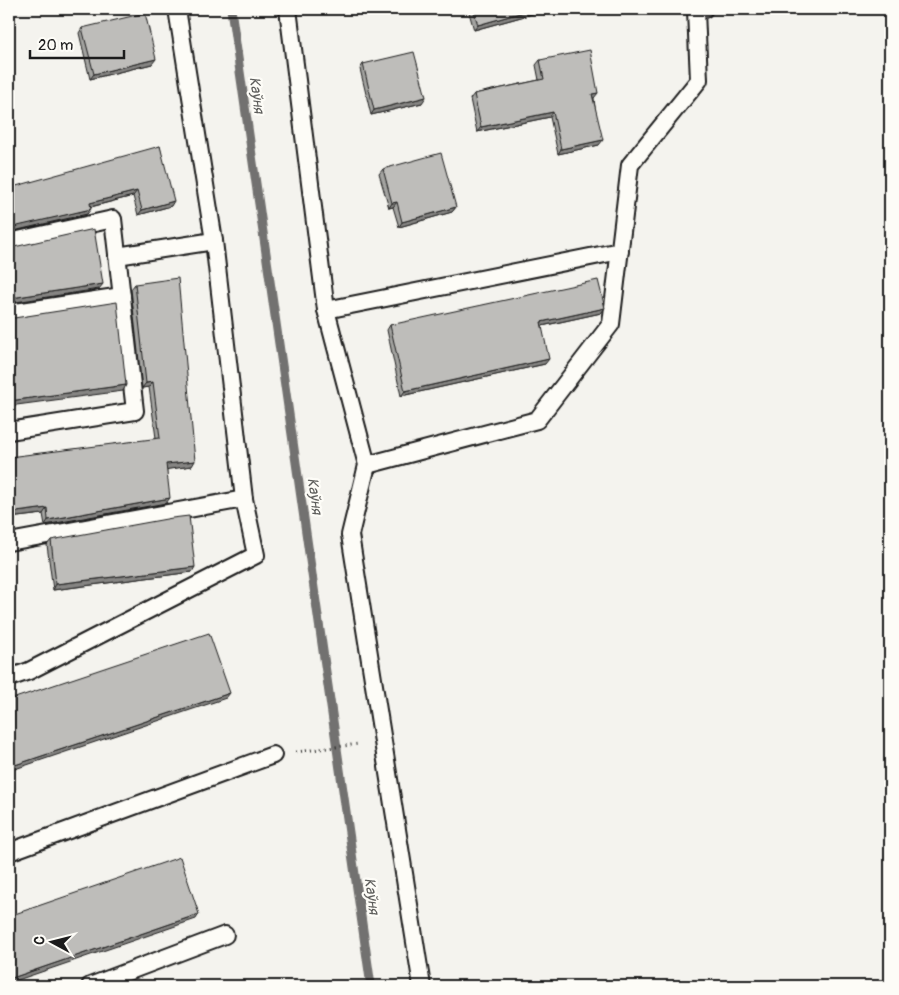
<svg xmlns="http://www.w3.org/2000/svg" width="899" height="995" font-family="Pangolin,sans-serif">
<style>
.lines{fill:none;stroke-linecap:round;stroke-linejoin:round}
.stream{stroke:#72716f;stroke-width:9}
.lane-casing{stroke:#1c1c1c;stroke-width:20}
.path{stroke:#1c1c1c;stroke-width:3;stroke-dasharray:1 4;stroke-linecap:butt}
.lane{stroke:#fdfcf7;stroke-width:16}
.wall{fill:#a3a3a0;stroke:#1c1c1c}
.shaded-wall{fill:#858482;stroke:#1c1c1c}
.building{fill:#bebdba;stroke:#1c1c1c}
.labels{text-anchor:middle;stroke-width:4.5;stroke-linejoin:round;paint-order:stroke}
.water-label{font-size:15px;font-style:italic;fill:#5c5c5a;stroke:#fdfcf7}
</style>
<rect width="100%" height="100%" fill="#f4f3ee"/>
<filter id="ink" filterUnits="userSpaceOnUse"><feTurbulence type="fractalNoise" baseFrequency=".02" numOctaves="2"/><feDisplacementMap in="SourceGraphic" scale="10" xChannelSelector="R" yChannelSelector="G"/><feConvolveMatrix kernelMatrix="1 2 1 2 8 2 1 2 1" color-interpolation-filters="sRGB"/></filter>
<g filter="url(#ink)">
<g class="lines">
<!-- stream -->
<path class="stream" d="M231,9L371,986"/>
<!-- lane casing -->
<g class="lane-casing">
<g id="lane">
<path d="M288,9L326,310L367,465L350,535L422,986"/>
<path d="M9,242L113,219L135,411L9,431"/>
<path d="M117,256L214,241"/>
<path d="M326,310L620,251"/>
<path d="M9,313L122,296"/>
<path d="M367,465L537,420L611,324L630,165L699,80L696,11L704,9"/>
<path d="M9,542L244,499"/>
<path d="M9,678L29,671L256,555L244,499L214,241L177,9"/>
<path d="M9,852L273,755"/>
<path d="M90,986L225,935"/>
</g>
</g>
<!-- path -->
<path class="path" d="M296,752L359,744"/>
<!-- lane -->
<use href="#lane" class="lane"/>
</g>
<!-- wall -->
<g class="wall">
<path d="M468,9H550L474,30Z"/>
<path d="M82,28L152,64L90,79L79,33Z"/>
<path d="M540,60L594,98L599,145L558,154L550,117L477,132L470,99L474,94L539,80L536,65Z"/>
<path d="M363,64L422,103L371,115L360,69Z"/>
<path d="M160,146L171,206L138,215L133,196L91,207L87,214L9,232Z"/>
<path d="M383,169L456,207L452,212L399,227L393,207L389,208L379,174Z"/>
<path d="M135,284L192,466L167,469L166,503L45,525L43,514L9,518L156,438L149,387L142,388L131,289Z"/>
<path d="M601,313L542,326L545,364L401,396L387,330L390,325Z"/>
<path d="M51,540L192,572L53,590L47,545Z"/>
</g>
<!-- shaded-wall -->
<g class="shaded-wall">
<path d="M534,9H550L474,30L478,25Z"/>
<path d="M156,59L152,64L90,79L94,74Z"/>
<path d="M598,93L594,98L589,99L592,94Z"/>
<path d="M15,94L11,99L9,100V96Z"/>
<path d="M426,97L422,103L371,115L374,110Z"/>
<path d="M553,112L550,117L477,132L481,127Z"/>
<path d="M603,140L599,145L558,154L561,149Z"/>
<path d="M137,191L133,196L86,208L90,203Z"/>
<path d="M174,201L171,206L138,215L142,210Z"/>
<path d="M397,202L393,207L389,208L392,203Z"/>
<path d="M456,207L452,212L399,227L402,222Z"/>
<path d="M91,209L87,214L9,232V228L10,227Z"/>
<path d="M103,284L99,289L9,303V300L11,298Z"/>
<path d="M605,308L601,313L537,327L541,322Z"/>
<path d="M549,359L545,364L401,396L405,391Z"/>
<path d="M153,382L149,387L142,388L146,383Z"/>
<path d="M126,385L123,391L9,406V401Z"/>
<path d="M195,461L192,466L163,470L166,464Z"/>
<path d="M170,498L166,503L45,525L48,520Z"/>
<path d="M47,508L43,514L9,518V513Z"/>
<path d="M195,567L192,572L53,590L56,584Z"/>
<path d="M230,693L226,698L9,771V767Z"/>
<path d="M199,914L196,919L9,983V979Z"/>
</g>
<!-- building -->
<g class="building">
<path d="M473,9H534L478,25Z"/>
<path d="M145,13L156,59L94,74L82,28Z"/>
<path d="M590,50L598,93L592,94L603,140L561,149L553,112L481,127L474,94L544,79L540,60Z"/>
<path d="M414,52L426,97L374,110L363,64Z"/>
<path d="M9,70L15,94L9,96Z"/>
<path d="M160,146L174,201L142,210L137,191L90,203L91,209L9,228V188Z"/>
<path d="M441,153L456,207L402,222L397,202L392,203L383,169Z"/>
<path d="M94,229L103,284L11,298L9,300V246L14,247Z"/>
<path d="M178,278L195,461L166,464L170,498L48,520L47,508L9,513V457L160,438L153,382L146,383L135,284Z"/>
<path d="M598,280L605,308L541,322L549,359L405,391L390,325Z"/>
<path d="M117,302L126,385L9,401V317L14,318Z"/>
<path d="M189,516L195,567L56,584L51,540L172,518Z"/>
<path d="M209,633L230,693L9,767V700Z"/>
<path d="M180,857L199,914L9,979V916Z"/>
</g>
</g>
<g class="labels">
<!-- water labels -->
<g class="water-label">
<text transform="translate(257 95) rotate(82)" y="5">Каўня</text>
<text transform="translate(315 496) rotate(82)" y="5">Каўня</text>
<text transform="translate(372 896) rotate(82)" y="5">Каўня</text>
</g>
</g>
<!-- margin -->
<rect width="899" height="995" fill="none" stroke="#fdfcf7" stroke-width="30"/>
<rect x="15" y="15" width="869" height="965" fill="none" stroke="#1c1c1c" stroke-width="2" filter="url(#ink)"/>
<!-- north arrow -->
<g transform="translate(52 942) rotate(277)" stroke="#fdfcf7" stroke-width="4" paint-order="stroke">
<path d="M0-4L9 19L0 12L-9 19Z" fill="#1c1c1c"/>
<text y="-8" font-size="14" font-weight="bold" text-anchor="middle" fill="#1c1c1c">С</text>
</g>
<!-- scale -->
<path d="M30 50v8h94v-8" fill="none" stroke="#1c1c1c" stroke-width="2.5"/>
<text x="38" y="50" font-size="15" fill="#1c1c1c" stroke="#fdfcf7" stroke-width="4" paint-order="stroke">20 m</text>
</svg>
